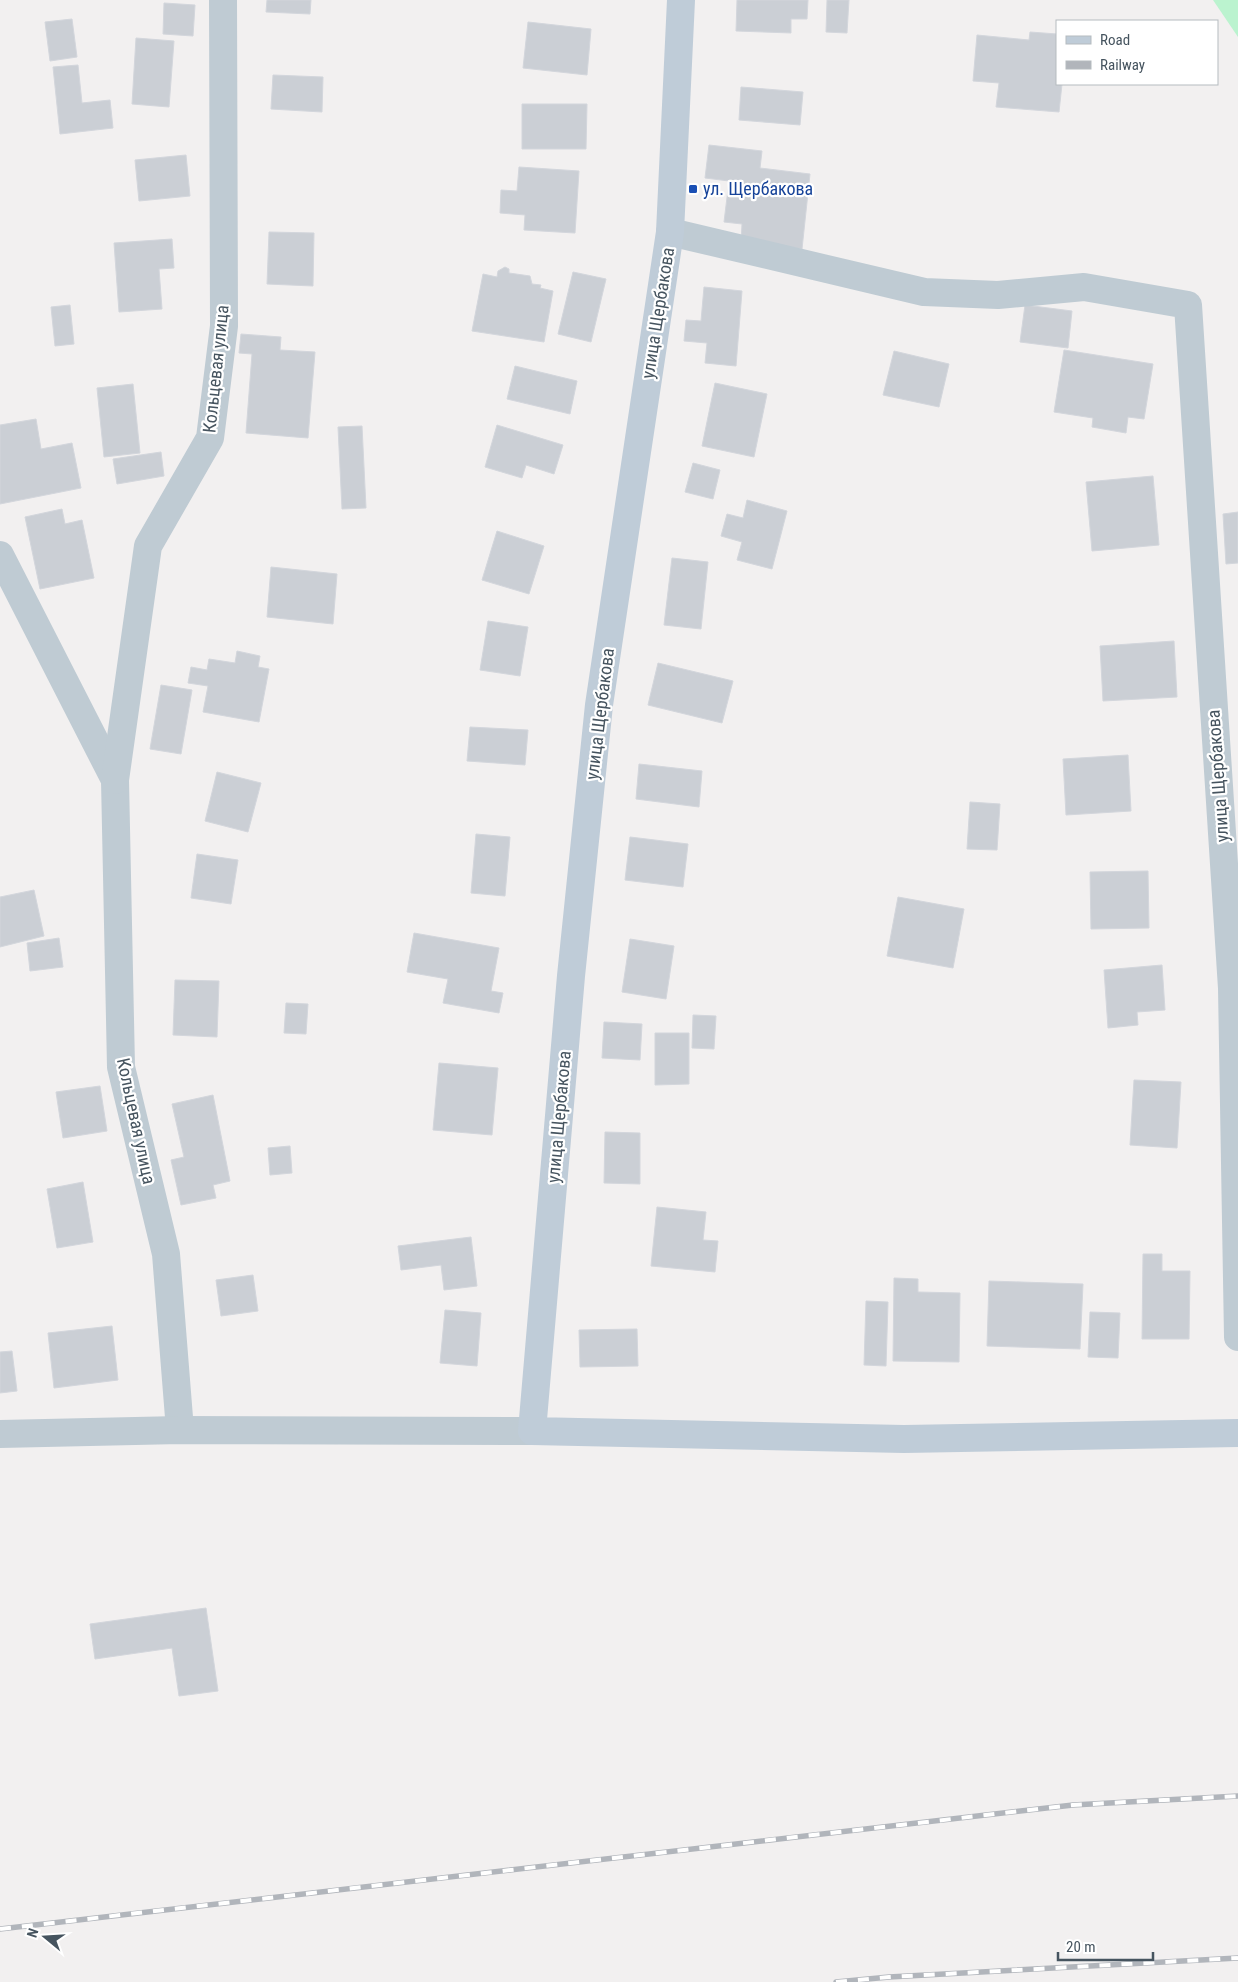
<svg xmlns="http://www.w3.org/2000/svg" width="1238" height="1982" font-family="'Roboto Condensed',sans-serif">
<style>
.green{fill:#bbf3cf}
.building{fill:#cbcfd5;stroke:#d3d6dc}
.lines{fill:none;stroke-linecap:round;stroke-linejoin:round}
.street{stroke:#bfcbd3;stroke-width:28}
.secondary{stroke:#bfccd8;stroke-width:28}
.rail-casing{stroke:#b1b5bb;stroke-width:5.5}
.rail{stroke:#fff;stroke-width:4;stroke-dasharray:11;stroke-linecap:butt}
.transit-dot{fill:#1a4fb4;stroke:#fff;stroke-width:2}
.labels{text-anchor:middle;stroke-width:4.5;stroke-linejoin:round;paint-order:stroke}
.transit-label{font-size:18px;fill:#164399;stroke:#fff;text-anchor:start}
.street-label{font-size:18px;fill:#46545f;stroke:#fff}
</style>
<rect width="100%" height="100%" fill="#f2f0f0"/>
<!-- green -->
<path class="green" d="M1213,0H1238V37Z"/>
<!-- building -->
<g class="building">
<path d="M267,0H311L310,14L266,12Z"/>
<path d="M737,0H808L807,19H791V33L736,31Z"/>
<path d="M827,0H849L847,33L826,32Z"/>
<path d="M164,3L195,5L193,36L163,34Z"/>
<path d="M72,19L77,57L50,61L45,22Z"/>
<path d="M528,22L591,29L587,75L523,68Z"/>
<path d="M1030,32L1057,34V84H1062L1059,112L996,107L999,83L973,81L977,35L1029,40Z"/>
<path d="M136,38L174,41L169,107L132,104Z"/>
<path d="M78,65L82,103L110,100L113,128L60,134L53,67Z"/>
<path d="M273,75L323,77L322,112L271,109Z"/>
<path d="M741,87L803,92L800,125L739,120Z"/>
<path d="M522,104H587L586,149H522Z"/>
<path d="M709,145L762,151L760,168L810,174L802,249L741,242L742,224L724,222L729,181L705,178Z"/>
<path d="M186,155L190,196L139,201L135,160Z"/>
<path d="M519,167L579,171L575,233L524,230L525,215L500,213L501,190L517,191Z"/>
<path d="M269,232L314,233L313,286L267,284Z"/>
<path d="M172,239L174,268L159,269L162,309L119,312L114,243Z"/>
<path d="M505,267L509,269V273L530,276L532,284L541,285L540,288L553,291L544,342L472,331L483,274L497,277L498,271Z"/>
<path d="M573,272L606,279L591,342L558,334Z"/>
<path d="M704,287L742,291L736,366L705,363L707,343L684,341L686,320L701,321Z"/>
<path d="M70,305L74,344L55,346L51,307Z"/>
<path d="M1025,305L1072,311L1068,348L1020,342Z"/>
<path d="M241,334L281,337L280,350L315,352L308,438L246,433L252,354L239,353Z"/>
<path d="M1064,350L1153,364L1144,419L1128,417L1126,433L1092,427L1093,418L1054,412Z"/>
<path d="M894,351L949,364L939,407L883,395Z"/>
<path d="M515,366L577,381L570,414L507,399Z"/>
<path d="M715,383L767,394L754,457L702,446Z"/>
<path d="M133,384L140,453L104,457L97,388Z"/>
<path d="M36,419L41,449L72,443L81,488L0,504V425Z"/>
<path d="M497,425L563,445L554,474L526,465L522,478L485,467Z"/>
<path d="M362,426L366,508L342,509L338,427Z"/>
<path d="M161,452L164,476L117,484L113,459Z"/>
<path d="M693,463L720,470L713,499L685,492Z"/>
<path d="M1153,476L1159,545L1092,551L1086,482Z"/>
<path d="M747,500L787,511L772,569L737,560L742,542L721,536L727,514L743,518Z"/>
<path d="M62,509L65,524L82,520L94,578L40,589L25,517Z"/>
<path d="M1238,512V563L1226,564L1223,514Z"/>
<path d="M497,531L544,546L529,594L482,580Z"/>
<path d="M672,558L708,562L701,629L664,625Z"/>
<path d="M271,567L337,574L333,624L267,617Z"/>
<path d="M488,621L528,627L520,676L480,670Z"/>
<path d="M1174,641L1177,697L1103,701L1100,646Z"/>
<path d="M237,651L260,656L258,667L269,669L259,722L203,712L208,686L188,683L191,667L207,670L209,659L235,663Z"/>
<path d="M658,663L733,681L722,723L648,705Z"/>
<path d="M161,685L192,690L181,754L150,749Z"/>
<path d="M470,727L528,730L525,765L467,761Z"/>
<path d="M1128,755L1131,811L1066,815L1063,759Z"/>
<path d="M639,764L702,771L699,807L636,799Z"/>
<path d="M217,772L261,783L248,832L205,821Z"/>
<path d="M970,802L1000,804L997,850L967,849Z"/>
<path d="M476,834L510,837L505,896L471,893Z"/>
<path d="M630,837L688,844L683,887L625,880Z"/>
<path d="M197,854L238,860L231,904L191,898Z"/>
<path d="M1148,871L1149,928L1091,929L1090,872Z"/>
<path d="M34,890L44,936L0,947V897Z"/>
<path d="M898,897L964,909L953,968L887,956Z"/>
<path d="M414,933L499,948L491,991L503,993L499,1013L443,1003L448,979L407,972Z"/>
<path d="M59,938L63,967L30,971L27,943Z"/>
<path d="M630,939L674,946L666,999L622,992Z"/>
<path d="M1162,965L1165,1010L1137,1012L1138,1025L1108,1028L1104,970Z"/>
<path d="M175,980L219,981L217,1037L173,1035Z"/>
<path d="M286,1003L308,1004L306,1034L284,1033Z"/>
<path d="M693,1015L716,1016L714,1049L692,1048Z"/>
<path d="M604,1022L642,1024L640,1060L602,1058Z"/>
<path d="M655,1033H689V1084L655,1085Z"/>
<path d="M439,1063L498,1068L492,1135L433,1130Z"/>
<path d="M1134,1080L1181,1082L1177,1148L1130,1145Z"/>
<path d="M100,1086L107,1131L63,1138L56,1092Z"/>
<path d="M213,1095L230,1181L213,1185L216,1198L181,1205L171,1160L184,1157L172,1104Z"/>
<path d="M605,1132L640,1133V1184L604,1183Z"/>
<path d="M290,1146L292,1173L270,1175L268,1148Z"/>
<path d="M83,1182L93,1242L57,1248L47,1189Z"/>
<path d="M657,1207L706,1212L703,1240L718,1241L715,1272L651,1266Z"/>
<path d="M471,1237L477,1286L444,1290L441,1265L401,1270L398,1246Z"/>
<path d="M1143,1254H1162V1271H1190L1189,1339H1142Z"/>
<path d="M253,1275L258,1311L221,1316L216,1280Z"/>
<path d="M894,1278L918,1279V1292L960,1293L959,1362L893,1361Z"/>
<path d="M989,1281L1083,1284L1080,1349L987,1346Z"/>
<path d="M866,1301L888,1302L886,1366L864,1365Z"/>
<path d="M445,1310L481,1313L477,1366L440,1363Z"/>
<path d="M1090,1312L1120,1313L1118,1358L1088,1357Z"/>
<path d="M112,1326L118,1380L54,1388L48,1333Z"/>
<path d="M637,1329L638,1366L580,1367L579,1330Z"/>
<path d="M12,1351L17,1391L0,1393V1352Z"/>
<path d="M206,1608L218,1691L179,1696L172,1648L95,1659L90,1624Z"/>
</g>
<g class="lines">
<!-- street -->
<g class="street">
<path d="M670,232L924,292L998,295L1084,287L1188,305L1232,988L1238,1337"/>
<path d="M0,555L115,780L121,1067L166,1254L180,1430"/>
<path d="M115,780L148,546L210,438L224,326L223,0"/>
<path d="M0,1434L180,1430L532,1431"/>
</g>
<!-- secondary -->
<path class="secondary" d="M681,0L670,232L599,705L571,976L532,1431L904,1439L1238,1433"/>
<!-- rail casing -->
<g class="rail-casing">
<g id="rail">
<path d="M0,1929L1073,1805L1238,1796"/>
<path d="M836,1982L889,1977L1238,1958"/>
</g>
</g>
<!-- rail -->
<use href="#rail" class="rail"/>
</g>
<!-- markers -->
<rect class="transit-dot" x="688" y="184" width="10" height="10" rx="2.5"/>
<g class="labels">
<!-- transit labels -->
<g class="transit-label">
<text x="703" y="195">ул. Щербакова</text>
</g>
<!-- street labels -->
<g class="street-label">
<text transform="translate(658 313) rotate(-81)" y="6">улица Щербакова</text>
<text transform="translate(216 369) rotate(-84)" y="6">Кольцевая улица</text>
<text transform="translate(600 714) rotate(-83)" y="6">улица Щербакова</text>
<text transform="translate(1218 776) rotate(-94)" y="6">улица Щербакова</text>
<text transform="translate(559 1117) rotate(-85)" y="6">улица Щербакова</text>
<text transform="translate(136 1121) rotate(78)" y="6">Кольцевая улица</text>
</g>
</g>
<!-- legend -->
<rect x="1056" y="20" width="162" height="65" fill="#ffffff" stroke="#b5bbbf"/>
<rect x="1066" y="36" width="25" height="8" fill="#bfccd8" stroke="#b5bbbf"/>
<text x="1100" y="45" font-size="15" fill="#46545f">Road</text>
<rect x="1066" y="61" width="25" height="8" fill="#b1b5bb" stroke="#b5bbbf"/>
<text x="1100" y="70" font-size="15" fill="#46545f">Railway</text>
<!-- north arrow -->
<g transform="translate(45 1937) rotate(288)" stroke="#ffffff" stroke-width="4" paint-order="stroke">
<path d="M0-4L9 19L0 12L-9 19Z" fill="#46545f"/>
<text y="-8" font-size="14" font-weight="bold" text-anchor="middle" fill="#46545f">N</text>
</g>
<!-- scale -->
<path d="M1058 1952v8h95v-8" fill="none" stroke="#46545f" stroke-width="2.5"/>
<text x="1066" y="1952" font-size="15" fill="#46545f" stroke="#ffffff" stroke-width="4" paint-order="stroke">20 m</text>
</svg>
